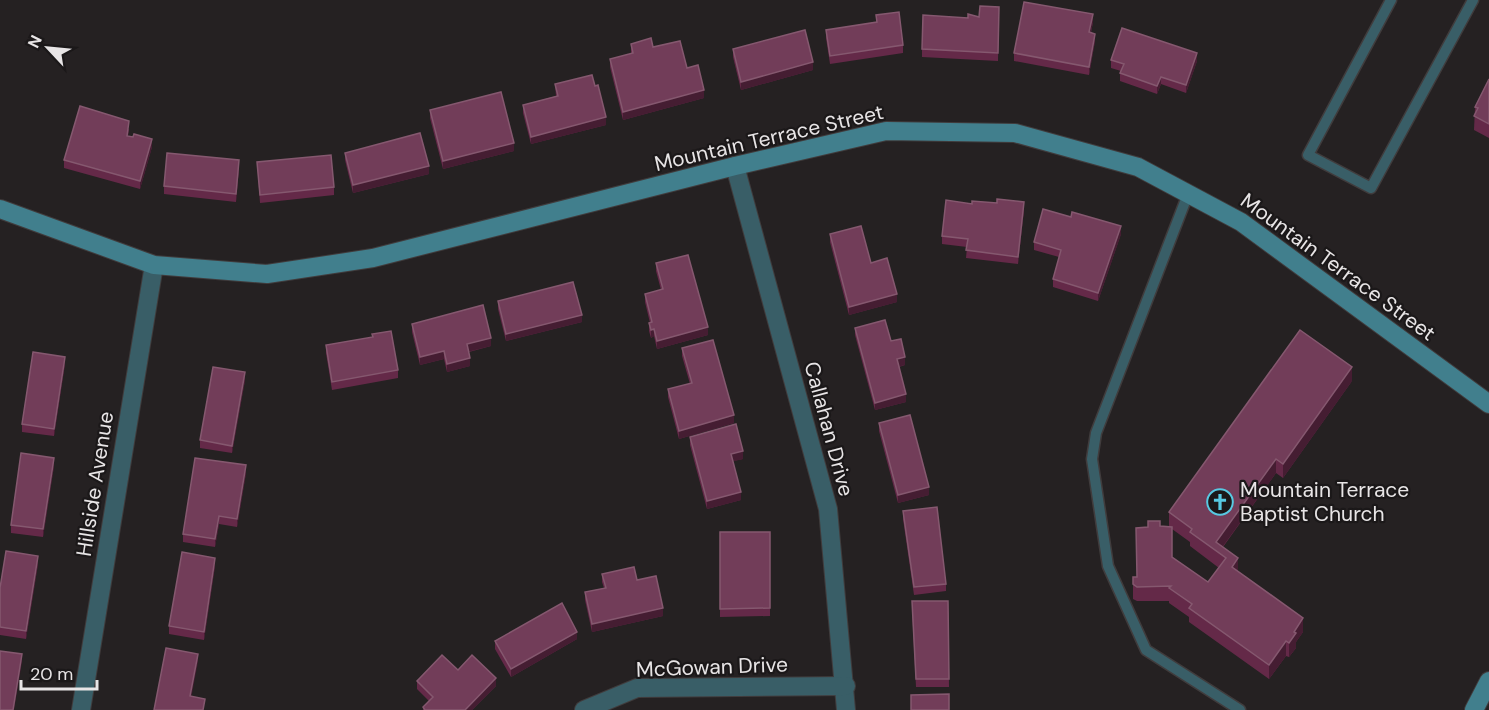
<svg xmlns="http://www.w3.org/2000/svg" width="1489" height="710" font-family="'DM Sans',sans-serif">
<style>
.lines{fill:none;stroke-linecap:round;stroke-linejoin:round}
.lane-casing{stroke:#403c3d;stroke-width:13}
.street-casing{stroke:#403c3d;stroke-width:20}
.secondary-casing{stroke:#403c3d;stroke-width:20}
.lane{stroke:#395e67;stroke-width:10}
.street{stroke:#395e67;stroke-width:18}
.secondary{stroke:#417f8d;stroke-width:18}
.wall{fill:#642948;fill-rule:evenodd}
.shaded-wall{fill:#451d32}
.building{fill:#723d59;stroke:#85586f;stroke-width:1.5}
.labels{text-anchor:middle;stroke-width:4.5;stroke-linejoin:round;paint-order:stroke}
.street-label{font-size:21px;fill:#e8e5e6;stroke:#1b1819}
.poi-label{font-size:21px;fill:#e8e5e6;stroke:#1b1819;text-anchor:start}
</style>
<rect width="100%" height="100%" fill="#252122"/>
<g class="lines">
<!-- lane casing -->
<g class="lane-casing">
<g id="lane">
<path d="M1391,0L1308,155L1371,188L1473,0"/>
<path d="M1188,194L1096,433L1092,459L1108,566L1146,650L1240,710"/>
</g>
</g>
<!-- street casing -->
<g class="street-casing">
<g id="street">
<path d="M735,166L828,509L846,710"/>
<path d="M81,710L154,265"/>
<path d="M584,710L637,688L846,686"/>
</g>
</g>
<!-- secondary casing -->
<g class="secondary-casing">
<g id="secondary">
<path d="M0,209L154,265L267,274L373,258L735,166L886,131L1015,133L1138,167L1241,222L1489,404"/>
<path d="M1474,710L1489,681"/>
</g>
</g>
<!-- lane -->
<use href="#lane" class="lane"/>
<!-- street -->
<use href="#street" class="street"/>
<!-- secondary -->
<use href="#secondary" class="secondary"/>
</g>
<!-- wall -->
<g class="wall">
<path d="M999,7L998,61L922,57V49L968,18L979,17Z"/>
<path d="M876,15L903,45V53L830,64L826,38V30L876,22Z"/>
<path d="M1093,22L1091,33L1095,41L1089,75L1014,61V53Z"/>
<path d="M631,44L653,47L687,68L704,98L623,120L610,67V59L631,54Z"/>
<path d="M733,49L813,70L741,90L733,57Z"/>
<path d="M1111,60L1197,61L1186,93L1161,84L1157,94L1120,81V73L1121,71L1111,68Z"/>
<path d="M1489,79V138L1474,130L1475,107Z"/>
<path d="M555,84L595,86L606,125L531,144L523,113V105L556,96Z"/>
<path d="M430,110L514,151L443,169L430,118Z"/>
<path d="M129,129L128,136L133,137L152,147L140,189L64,168V160Z"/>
<path d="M345,153L429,174L353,193L345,160Z"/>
<path d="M257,162L334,187V195L260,203Z"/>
<path d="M239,168L236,202L164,194V186Z"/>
<path d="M1024,210L1018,264L966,258L967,247L942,244V236Z"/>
<path d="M830,234L871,263L897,302L849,315L830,242Z"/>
<path d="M1121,234L1098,301L1053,287V279L1059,257L1034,250V242Z"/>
<path d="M656,263L708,335L657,349L654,336L651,338L649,331V323H650L645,302V294L661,290L656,271Z"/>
<path d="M498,301L582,322L506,341L498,309Z"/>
<path d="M412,324L491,346L469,352L470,366L447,372L444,359L420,365L412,332Z"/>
<path d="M855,328L891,341L905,365L899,367L906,402L875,410L855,335Z"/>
<path d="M326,345L398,370V378L332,390L326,353Z"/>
<path d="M682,348L734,423L679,439L668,397V389L690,384L682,356Z"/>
<path d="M65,364L54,436L22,432V424Z"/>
<path d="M245,380L232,453L200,448V440Z"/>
<path d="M1352,381L1283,478L1276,473L1223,547L1238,571L1303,632L1296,642V648L1289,657L1286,656L1269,679L1189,622V617L1169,603V601H1137L1133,599V577H1137L1160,526L1169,527V512ZM1172,529L1190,542V546L1219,568L1208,582L1172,557Z"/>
<path d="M879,423L929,495L898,503L879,431Z"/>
<path d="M690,437L743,459L733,461L741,500L707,509L690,445Z"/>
<path d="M54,466L43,537L11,533V525Z"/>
<path d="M246,473L237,527L219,524L215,547L183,542V534Z"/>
<path d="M903,511L946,584V591L914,595L903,519Z"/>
<path d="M720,532H770V616L720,617Z"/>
<path d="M38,564L26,639L0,635V588Z"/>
<path d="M215,566L204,640L169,634V626Z"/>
<path d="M602,574L637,580L663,616L592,632L585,600V592L604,588L602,582Z"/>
<path d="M948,601L949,687H916L912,609Z"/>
<path d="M577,639L511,677L495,649V641Z"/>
<path d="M458,670L496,686L472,710H423V707L429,701L417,689V681Z"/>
</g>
<!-- shaded-wall -->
<g class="shaded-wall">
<path d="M1093,14V22L1089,40V32Z"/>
<path d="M1095,34V41L1089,75V67Z"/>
<path d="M1197,53V61L1186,93V85Z"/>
<path d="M813,62V70L741,90V82Z"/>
<path d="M1161,77V84L1157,94V86Z"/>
<path d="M704,90V98L623,120V112Z"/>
<path d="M606,117V125L531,144V137Z"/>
<path d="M152,139V147L140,189V181Z"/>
<path d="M514,143V151L443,169V161Z"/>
<path d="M239,160V168L236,202V194Z"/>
<path d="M429,166V174L353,193V185Z"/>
<path d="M1024,202V210L1018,264V257Z"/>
<path d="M1121,226V234L1098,301V293Z"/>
<path d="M897,294V302L849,315V307Z"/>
<path d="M582,315V322L506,341V334Z"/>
<path d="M708,327V335L657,349V341Z"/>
<path d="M654,329V336L651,338V330Z"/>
<path d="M491,338V346L467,352V344Z"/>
<path d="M444,351V359L420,365V357Z"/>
<path d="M65,357V364L54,436V429Z"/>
<path d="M905,357V365L897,367V359Z"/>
<path d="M470,358V366L447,372V364Z"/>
<path d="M1352,367V381L1283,478V464Z"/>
<path d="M245,372V380L232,453V446Z"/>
<path d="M906,394V402L875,410V403Z"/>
<path d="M734,415V423L679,439V431Z"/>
<path d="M743,451V459L731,462V454Z"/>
<path d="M54,458V466L43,537V529Z"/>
<path d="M1276,459V473L1218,553L1216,542Z"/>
<path d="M246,465V473L237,527V519Z"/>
<path d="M929,487V495L898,503V495Z"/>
<path d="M741,492V500L707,509V501Z"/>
<path d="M219,516V524L215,547V539Z"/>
<path d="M38,556V564L26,639V631Z"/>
<path d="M215,558V566L204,640V632Z"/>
<path d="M1238,558V572L1232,567Z"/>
<path d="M663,608V616L592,632V624Z"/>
<path d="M1303,618V632L1296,642V648L1289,657V643L1294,632Z"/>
<path d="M577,632V639L511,677V669Z"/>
<path d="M1286,641V656L1269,679V665Z"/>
<path d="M22,654V662L14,710H13Z"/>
<path d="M198,654V662L190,704V696Z"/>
<path d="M496,678V686L472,710H465Z"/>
</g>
<!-- building -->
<g class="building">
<path d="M1024,2L1093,14L1089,32L1095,34L1089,67L1014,53Z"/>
<path d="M980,6L999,7L998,53L922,49L923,15L968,18V14L979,17Z"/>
<path d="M899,12L903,45L830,56L826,30L877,22L876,15Z"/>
<path d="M1122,28L1197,53L1186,85L1161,77L1157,86L1120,73L1124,64L1111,60Z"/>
<path d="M805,30L813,62L741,82L733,49Z"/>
<path d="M651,38L653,47L680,41L687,68L698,65L704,90L623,112L610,59L633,53L631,44Z"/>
<path d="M592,75L595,86L598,85L606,117L531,137L523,105L558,96L555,84Z"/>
<path d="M1489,79V124L1474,116L1478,108L1475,107Z"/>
<path d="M501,92L514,143L443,161L430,110Z"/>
<path d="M80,106L129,121L127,136L133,137L134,134L152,139L140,181L64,160Z"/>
<path d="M420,133L429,166L353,185L345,153Z"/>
<path d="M167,153L239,160L236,194L164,186Z"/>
<path d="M331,155L334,187L260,195L257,162Z"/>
<path d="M997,199L1024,202L1018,257L966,250L968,239L942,236L946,200L972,204V201L997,203Z"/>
<path d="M1043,209L1071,217L1072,212L1121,226L1098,293L1053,279L1061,250L1034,242Z"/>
<path d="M861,226L871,263L887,258L897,294L849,307L830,234Z"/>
<path d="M688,255L708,327L657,341L654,329L651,330L649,323L652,322L645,294L663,289L656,263Z"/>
<path d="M573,282L582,315L506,334L498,301Z"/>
<path d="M483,305L491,338L467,344L470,358L447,364L444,351L420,357L412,324Z"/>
<path d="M885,320L891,341L901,339L905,357L897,359L906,394L875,403L855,328Z"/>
<path d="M1300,330L1352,367L1283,464L1276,459L1216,542L1238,558L1232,567L1303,618L1294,632L1296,633L1289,643L1286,641L1269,665L1189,608L1192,604L1169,588L1171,586L1137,587L1133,584V577H1137L1136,528L1148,527V521H1160V526L1172,527V557L1208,582L1226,558L1190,532L1192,529L1169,512Z"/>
<path d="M391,331L398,370L332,382L326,345L373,337L372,334Z"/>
<path d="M713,340L734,415L679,431L668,389L692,383L682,348Z"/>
<path d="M33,352L65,357L54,429L22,424Z"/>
<path d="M213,367L245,372L232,446L200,440Z"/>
<path d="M910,415L929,487L898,495L879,423Z"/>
<path d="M736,424L743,451L731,454L741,492L707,501L690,437Z"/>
<path d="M21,453L54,458L43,529L11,525Z"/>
<path d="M195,458L246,465L237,519L219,516L215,539L183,534Z"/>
<path d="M937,507L946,584L914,587L903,511Z"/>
<path d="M720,532H770V608L720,609Z"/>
<path d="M6,551L38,556L26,631L0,627V588Z"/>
<path d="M182,552L215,558L204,632L169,626Z"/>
<path d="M634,567L637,580L656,576L663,608L592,624L585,592L606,588L602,574Z"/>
<path d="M912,601H948L949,679H916Z"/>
<path d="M562,603L577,632L511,669L495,641Z"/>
<path d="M166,648L198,654L190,696L205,699L203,710H154Z"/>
<path d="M0,651L22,654L13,710H0Z"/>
<path d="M442,655L458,670L472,655L496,678L465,710H425L423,707L433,697L417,681Z"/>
<path d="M949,694V710H911V695Z"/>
</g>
<!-- icons -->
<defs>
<g id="church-ring" transform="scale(1.35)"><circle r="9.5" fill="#1b1819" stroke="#57c9e2" stroke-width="1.5"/><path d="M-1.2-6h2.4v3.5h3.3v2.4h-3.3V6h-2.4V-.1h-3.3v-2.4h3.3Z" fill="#57c9e2"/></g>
</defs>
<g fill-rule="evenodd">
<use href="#church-ring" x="1220" y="502"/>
</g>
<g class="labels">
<!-- street labels -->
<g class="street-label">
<text transform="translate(769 138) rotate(-13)" y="7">Mountain Terrace Street</text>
<text transform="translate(1338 267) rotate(36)" y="7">Mountain Terrace Street</text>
<text transform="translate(829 429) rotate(75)" y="7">Callahan Drive</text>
<text transform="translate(95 484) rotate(-81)" y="7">Hillside Avenue</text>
<text transform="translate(712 667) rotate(-2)" y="7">McGowan Drive</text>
</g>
<!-- poi labels -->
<g class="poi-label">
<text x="1240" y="497">Mountain Terrace<tspan x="1240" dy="24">Baptist Church</tspan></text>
</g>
</g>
<!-- north arrow -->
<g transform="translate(48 48) rotate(296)" stroke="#1b1819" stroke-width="4.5" paint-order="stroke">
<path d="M0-4.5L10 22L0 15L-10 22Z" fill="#e8e5e6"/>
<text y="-9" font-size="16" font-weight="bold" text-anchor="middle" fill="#e8e5e6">N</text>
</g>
<!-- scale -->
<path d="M21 680v9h76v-9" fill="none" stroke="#e8e5e6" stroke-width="3"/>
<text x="30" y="680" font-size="18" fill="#e8e5e6" stroke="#1b1819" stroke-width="4.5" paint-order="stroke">20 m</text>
</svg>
